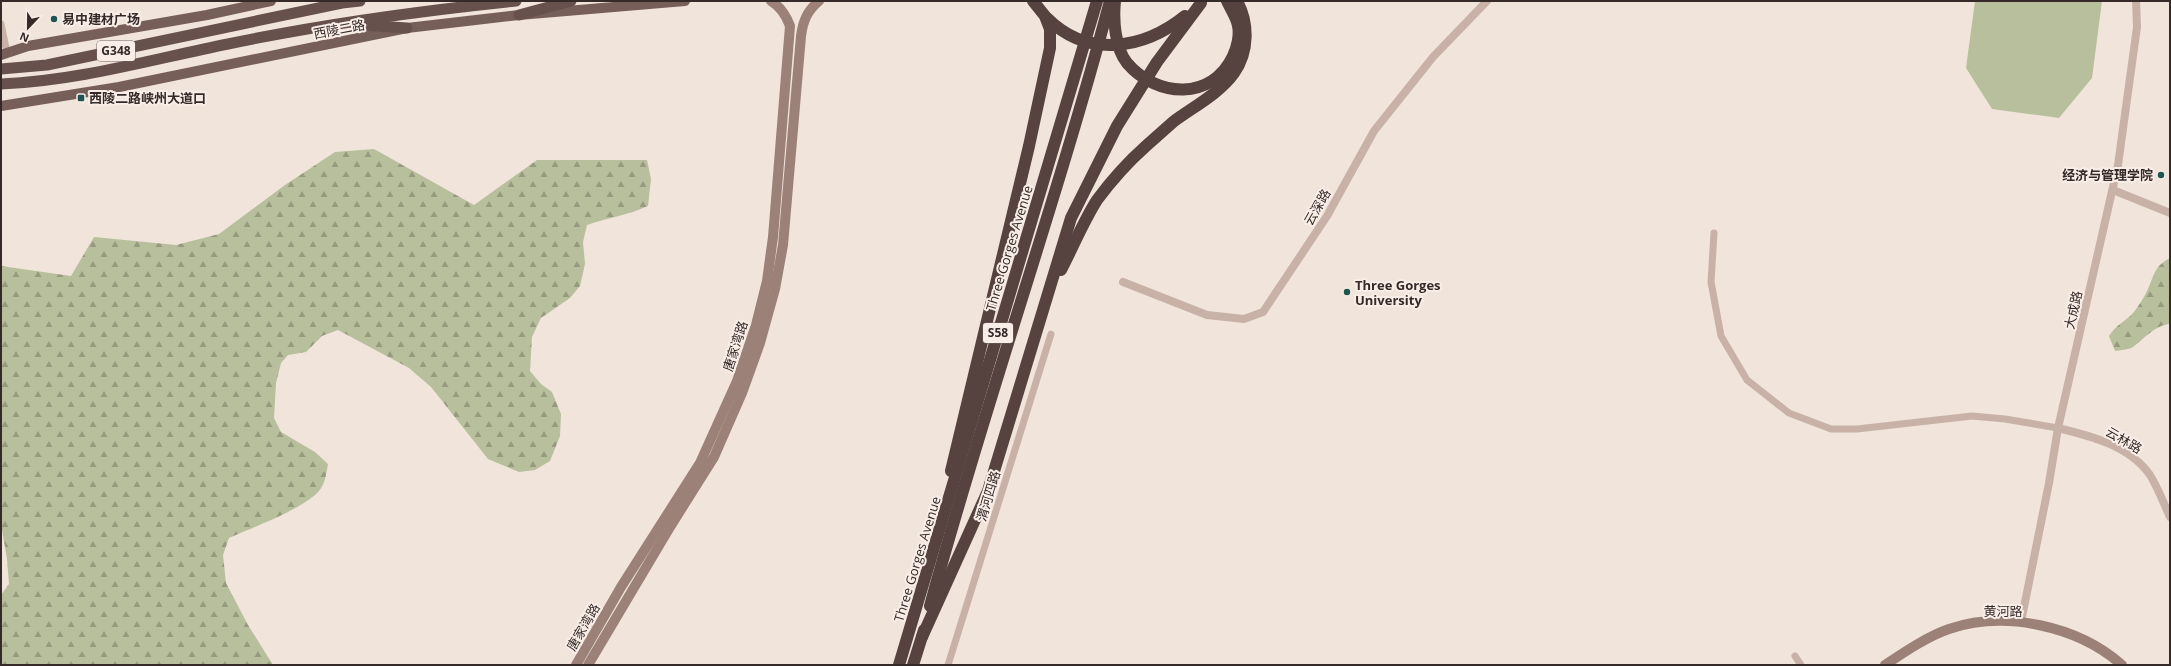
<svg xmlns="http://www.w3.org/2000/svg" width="2171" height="666" font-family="'Open Sans','Noto Sans SC',sans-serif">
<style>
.forest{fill:url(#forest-firs)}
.pitch{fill:#b8bf9c}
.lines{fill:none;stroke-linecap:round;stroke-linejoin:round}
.minor{stroke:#c8b2a8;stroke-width:7}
.tertiary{stroke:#c8b2a8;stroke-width:8}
.secondary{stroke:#9c8179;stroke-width:10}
.primary{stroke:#775f59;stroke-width:10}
.trunk{stroke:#66514c;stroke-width:11}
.motorway{stroke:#56433f;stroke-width:12}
.poi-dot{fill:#1f5551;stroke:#f9eee7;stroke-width:1.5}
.labels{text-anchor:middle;stroke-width:4;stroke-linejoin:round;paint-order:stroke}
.shield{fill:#f9eee7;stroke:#706561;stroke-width:1}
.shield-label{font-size:12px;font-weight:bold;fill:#352a28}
.poi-label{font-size:13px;font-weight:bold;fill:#352a28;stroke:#f9eee7;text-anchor:start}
.street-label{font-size:13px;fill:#352a28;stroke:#f9eee7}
</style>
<defs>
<pattern id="forest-firs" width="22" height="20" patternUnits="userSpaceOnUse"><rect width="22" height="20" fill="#b8bf9c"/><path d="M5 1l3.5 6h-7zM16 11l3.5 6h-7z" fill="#969b7f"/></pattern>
</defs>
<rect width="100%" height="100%" fill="#f1e4db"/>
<!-- forest -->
<g class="forest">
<path d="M374,149L474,205L537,160H647L651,179L648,206C629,215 607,218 587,225L583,242L585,264L580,286L570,298L541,318L532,337L530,371L541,384L552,392L561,414L560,436L550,461L535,470L519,472L488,459L431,387L409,368L338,330L322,336L306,352L288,355L281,363L276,383L274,418L281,432L315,452L328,464C326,475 325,487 315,495C293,513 256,526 229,538L223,555L226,583L248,625L273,665H1V595L9,584L7,559L1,524V266L71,276L94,237L176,245L219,234L285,185L335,152Z"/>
<path d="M2170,258V324C2155,325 2144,339 2133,347C2129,350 2120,350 2115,351L2109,336C2115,327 2120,324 2129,317C2135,312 2141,302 2145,295C2154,279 2152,267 2170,258Z"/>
</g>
<!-- pitch -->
<path class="pitch" d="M1975,1H2102L2092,78L2059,118L1992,109L1966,68Z"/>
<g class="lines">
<!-- minor -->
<g class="minor">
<path d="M1,24L7,53"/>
<path d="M1714,233L1711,282L1721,336L1747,380L1789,413L1831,429H1857L1972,416L2005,419L2058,428"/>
<path d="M1795,656L1801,665"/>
<path d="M948,665L1051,334"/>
</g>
<!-- tertiary -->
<g class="tertiary">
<path d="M2113,190L2170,213"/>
<path d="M1123,282L1207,315L1244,319L1263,312L1327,216L1374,131L1433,57L1487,1"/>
<path d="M2058,428C2091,436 2130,446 2150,475C2158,488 2164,504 2170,517"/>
<path d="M2021,622L2049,483L2058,428L2118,165L2137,27L2136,1"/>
</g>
<!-- secondary -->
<g class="secondary">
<path d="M576,665L621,587L700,463L737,381L756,325L767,281L773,237L790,26C786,15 781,7 771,1"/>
<path d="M588,665L670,527L714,457L742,393L760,343L775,289L783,245L801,36C803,21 807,11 819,1"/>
<path d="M1885,665C1903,653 1928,636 1949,629C2005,610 2078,626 2122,665"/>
</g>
<!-- primary -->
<g class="primary">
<path d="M1,55L28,46L207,15L271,1"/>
<path d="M1,106L119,87L407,28L519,15L685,1"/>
</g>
<!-- trunk -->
<g class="trunk">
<path d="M519,15L571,1"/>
<path d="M362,25L407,28"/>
<path d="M1,69L47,65L342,3L360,1"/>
<path d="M1,84C78,81 153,59 228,44C323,24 419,11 516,1"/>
</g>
<!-- motorway -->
<g class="motorway">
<path d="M1115,1C1113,20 1115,48 1127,63C1157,98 1212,101 1233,56C1237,48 1240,35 1238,26C1237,18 1230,8 1227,1"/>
<path d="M1047,18C1088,59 1144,49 1185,16"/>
<path d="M1061,270C1073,247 1083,222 1097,200C1111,181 1128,162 1146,146C1155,138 1164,130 1173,122C1193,107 1219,94 1234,73C1249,52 1249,23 1237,1"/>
<path d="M951,471L1029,146L1050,48V29L1045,16L1033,1"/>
<path d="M930,606C985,403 1056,204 1110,1"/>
<path d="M922,637L988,491L1071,218L1117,126L1157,62L1201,3"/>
<path d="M899,665L1097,1"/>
<path d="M913,665L924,630"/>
</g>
</g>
<!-- markers -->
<g class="poi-dot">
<circle cx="54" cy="19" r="4"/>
<rect x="77" y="94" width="8" height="8" rx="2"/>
<circle cx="2161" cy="175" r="4"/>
<circle cx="1347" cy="292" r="4"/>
</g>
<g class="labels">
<!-- shield labels -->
<g class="shield">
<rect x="97" y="41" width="38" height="20" rx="3"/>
<rect x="983" y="323" width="30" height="20" rx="3"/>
</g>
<g class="shield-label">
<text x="116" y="55">G348</text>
<text x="998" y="337">S58</text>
</g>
<!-- poi labels -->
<g class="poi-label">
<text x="62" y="24">易中建材广场</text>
<text x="89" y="103">西陵二路峡州大道口</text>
<text x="2153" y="180" text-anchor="end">经济与管理学院</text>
<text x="1355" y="290">Three Gorges<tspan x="1355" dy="15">University</tspan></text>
</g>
<!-- street labels -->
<g class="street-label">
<text transform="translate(339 29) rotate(-11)" y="5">西陵二路</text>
<text transform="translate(1317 207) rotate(-60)" y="5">云深路</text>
<text transform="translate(1009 248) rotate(-73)" y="5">Three Gorges Avenue</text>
<text transform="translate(2073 310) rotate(-77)" y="5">大成路</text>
<text transform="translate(735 346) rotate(-72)" y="5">唐家湾路</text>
<text transform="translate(2124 440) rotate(30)" y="5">云林路</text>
<text transform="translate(988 496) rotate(-73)" y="5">渭河四路</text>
<text transform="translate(917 559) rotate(-73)" y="5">Three Gorges Avenue</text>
<text x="2003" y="616">黄河路</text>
<text transform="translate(583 627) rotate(-60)" y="5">唐家湾路</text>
</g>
</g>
<!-- border -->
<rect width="2171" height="666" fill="none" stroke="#352a28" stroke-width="4"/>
<!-- north arrow -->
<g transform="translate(28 28) rotate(202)" stroke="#f9eee7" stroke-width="3" paint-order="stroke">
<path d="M0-3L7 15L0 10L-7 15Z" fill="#352a28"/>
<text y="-6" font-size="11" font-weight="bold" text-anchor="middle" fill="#352a28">N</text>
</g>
</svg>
